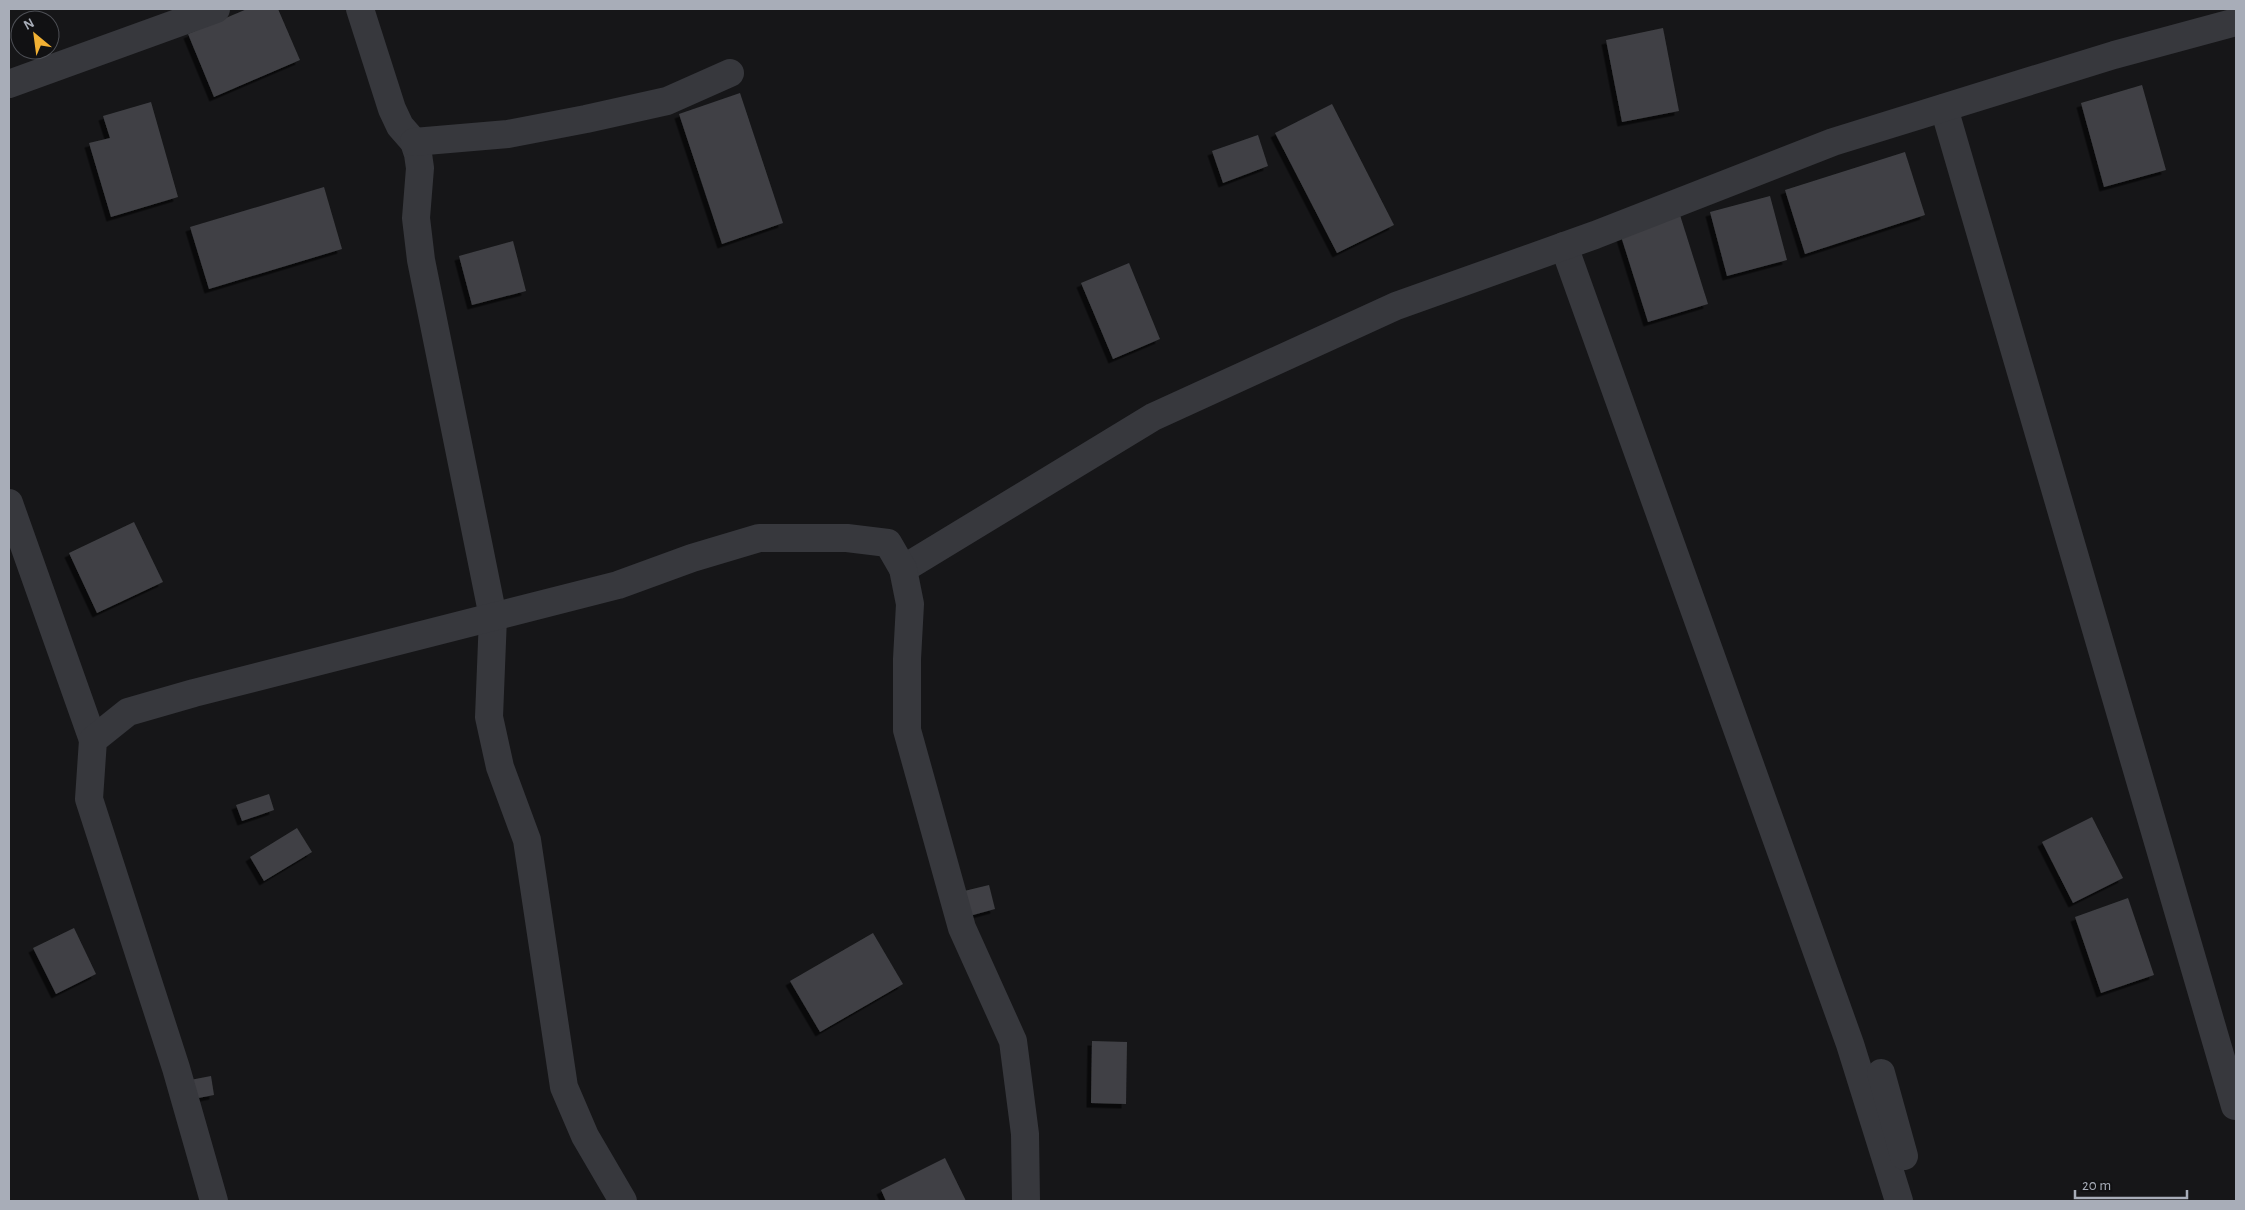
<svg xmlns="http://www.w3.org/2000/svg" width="2245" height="1210" font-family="'Alegreya Sans',sans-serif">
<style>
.building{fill:#404145;filter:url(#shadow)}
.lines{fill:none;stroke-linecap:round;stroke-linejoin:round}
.minor{stroke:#37383d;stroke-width:28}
</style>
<defs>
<filter id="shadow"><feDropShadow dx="-4.5" dy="4.5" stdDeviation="0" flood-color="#0009"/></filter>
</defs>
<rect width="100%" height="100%" fill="#161618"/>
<!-- building -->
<g class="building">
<path d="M247,9H278L300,60L214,97L188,34Z"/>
<path d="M1663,28L1679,111L1622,122L1606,40Z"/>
<path d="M2142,85L2166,170L2104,187L2081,103Z"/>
<path d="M740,93L783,223L722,244L679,114Z"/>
<path d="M151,102L178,197L111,217L89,143L110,138L103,116Z"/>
<path d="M1332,104L1394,225L1337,253L1275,133Z"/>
<path d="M1258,135L1268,166L1223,183L1212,151Z"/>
<path d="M1905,152L1925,215L1805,254L1785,190Z"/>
<path d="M324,187L342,249L209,289L190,227Z"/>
<path d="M1770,196L1787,260L1727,276L1710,212Z"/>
<path d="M1680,215L1708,304L1648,322L1620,233Z"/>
<path d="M513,241L526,291L472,305L459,256Z"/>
<path d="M1129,263L1160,339L1113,359L1081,283Z"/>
<path d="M134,522L163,582L97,613L69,553Z"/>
<path d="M269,794L274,810L242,821L236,805Z"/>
<path d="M2092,817L2123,878L2073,903L2042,842Z"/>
<path d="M297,828L312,852L264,881L250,857Z"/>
<path d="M989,885L995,909L962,918L956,893Z"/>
<path d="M2128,898L2154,975L2101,993L2075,917Z"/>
<path d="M74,928L96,974L56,994L33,948Z"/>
<path d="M873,933L903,984L820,1032L790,981Z"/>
<path d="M1092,1041L1127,1042L1126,1104L1091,1103Z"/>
<path d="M211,1076L214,1095L188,1100L185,1081Z"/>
<path d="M945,1158L966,1201H886L881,1190Z"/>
</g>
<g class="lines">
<!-- minor -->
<g class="minor">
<path d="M360,9L392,109L400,126L414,142L418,154L420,168L416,218L421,260L493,617L489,717L500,767L527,840L564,1087L585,1136L623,1201"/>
<path d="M9,84L216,9"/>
<path d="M1944,108L2235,1106"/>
<path d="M414,142L508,134L586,119L667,101L730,73"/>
<path d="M1564,246L1850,1044L1899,1201"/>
<path d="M9,503L93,740"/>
<path d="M903,569L1153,417L1396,306L1595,235L1833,142L2114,55L2236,22"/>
<path d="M1881,1073L1904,1156"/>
<path d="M214,1201L176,1068L89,799L93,740L128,712L194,693L618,585L692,558L759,538H847L888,543L903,569L910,604L907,659V730L962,928L1013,1041L1025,1134L1026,1201"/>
</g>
</g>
<!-- border -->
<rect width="2245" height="1210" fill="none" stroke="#a8adb8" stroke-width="20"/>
<!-- north arrow -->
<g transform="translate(35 35) rotate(331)"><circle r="24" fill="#111113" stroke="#4d4f55"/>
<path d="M0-4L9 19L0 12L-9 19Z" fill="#f2b134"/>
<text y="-8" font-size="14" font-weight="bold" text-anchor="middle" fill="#a8adb8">N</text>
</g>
<!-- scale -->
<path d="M2075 1190v8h112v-8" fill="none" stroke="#a8adb8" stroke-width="2.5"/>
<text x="2082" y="1190" font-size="15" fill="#a8adb8" stroke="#111113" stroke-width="4" paint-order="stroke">20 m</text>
</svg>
